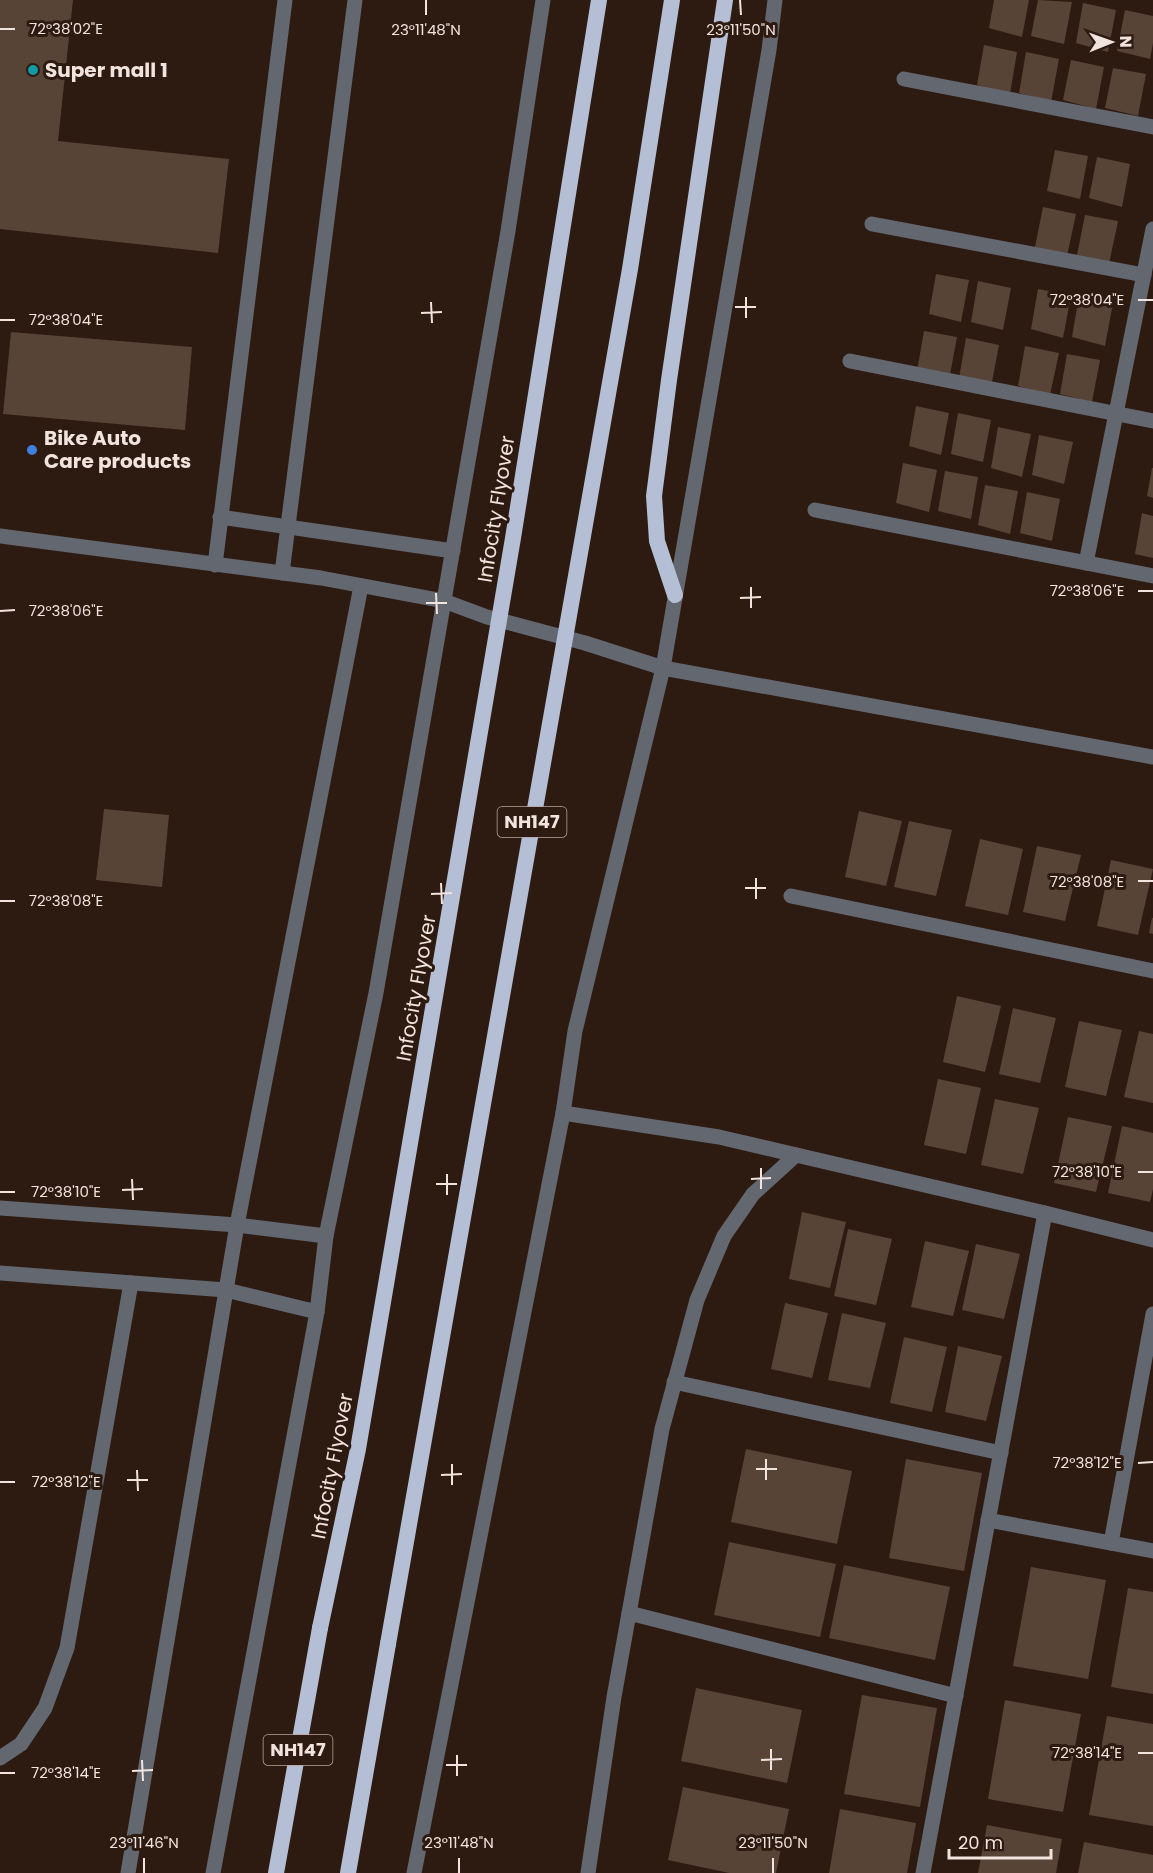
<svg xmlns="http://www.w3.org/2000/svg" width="1153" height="1873" font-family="Poppins,sans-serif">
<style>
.building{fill:#584337}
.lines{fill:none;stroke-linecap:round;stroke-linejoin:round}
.service{stroke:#636770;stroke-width:15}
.minor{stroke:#636770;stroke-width:15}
.tertiary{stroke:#636770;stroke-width:15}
.trunk{stroke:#b4bed4;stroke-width:16}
.trunk-bridge{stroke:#b4bed4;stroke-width:16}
.ticks{fill:none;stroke:#f1e3dd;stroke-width:2}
.culture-dot{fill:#0f9aa8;stroke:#2d1a11;stroke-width:2}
.shop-dot{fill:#3f7fe0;stroke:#2d1a11;stroke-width:2}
.labels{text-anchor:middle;stroke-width:6;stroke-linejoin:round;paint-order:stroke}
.shield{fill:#2d1a11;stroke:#b6a7a0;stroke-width:1.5}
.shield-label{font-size:18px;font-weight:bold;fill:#f1e3dd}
.poi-label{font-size:20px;font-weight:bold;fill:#f1e3dd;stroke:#2d1a11;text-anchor:start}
.street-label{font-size:20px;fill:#f1e3dd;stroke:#2d1a11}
.ticks-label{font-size:15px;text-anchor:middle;fill:#f1e3dd;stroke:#2d1a11;stroke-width:6;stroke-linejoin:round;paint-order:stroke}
</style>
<rect width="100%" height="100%" fill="#2d1a11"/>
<!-- building -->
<g class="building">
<path d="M0,0H73L58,141L229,159L218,253L0,229Z"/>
<path d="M994,0H1029L1022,37L989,28Z"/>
<path d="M1038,0L1072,2L1064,44L1031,36Z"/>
<path d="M1083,3L1116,10L1108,52L1076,43Z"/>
<path d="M1125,10L1153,16V43L1150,59L1117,51Z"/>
<path d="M984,45L1017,52L1010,94L977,85Z"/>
<path d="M1026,52L1059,59L1051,102L1019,93Z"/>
<path d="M1071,60L1104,67L1096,109L1063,100Z"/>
<path d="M1113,68L1146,74L1138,116L1105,108Z"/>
<path d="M1055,150L1088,156L1080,199L1047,191Z"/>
<path d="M1097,157L1130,164L1122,207L1089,198Z"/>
<path d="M1043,207L1076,214L1067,256L1035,247Z"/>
<path d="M1085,215L1118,221L1109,264L1077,255Z"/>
<path d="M936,274L969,280L961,322L929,314Z"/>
<path d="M978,281L1011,288L1003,330L971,322Z"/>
<path d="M1038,289L1071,295L1063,338L1031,329Z"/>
<path d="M1079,296L1113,303L1105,346L1072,337Z"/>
<path d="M924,331L957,337L949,380L917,371Z"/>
<path d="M11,332L192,347L185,430L3,414Z"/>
<path d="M966,338L999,345L991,387L959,378Z"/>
<path d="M1025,346L1059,353L1050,395L1018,386Z"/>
<path d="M1067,354L1100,360L1092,402L1060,394Z"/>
<path d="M916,406L949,413L941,455L909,446Z"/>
<path d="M958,413L991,420L983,462L951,454Z"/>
<path d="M998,427L1031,434L1022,477L991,468Z"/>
<path d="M1039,435L1073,442L1064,484L1032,475Z"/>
<path d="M903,463L937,470L929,512L896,503Z"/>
<path d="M1152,468H1153V498L1147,496Z"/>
<path d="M945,471L978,477L971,519L938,511Z"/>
<path d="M985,485L1018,491L1010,534L978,525Z"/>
<path d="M1027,492L1060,499L1052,541L1020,533Z"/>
<path d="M1142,513L1153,516V558L1135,554Z"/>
<path d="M104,809L169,815L162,887L96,880Z"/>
<path d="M859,811L902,821L886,886L845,877Z"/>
<path d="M909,821L952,830L936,896L894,887Z"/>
<path d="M980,839L1023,849L1008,915L965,906Z"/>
<path d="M1037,846L1081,855L1065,921L1023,912Z"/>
<path d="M1111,860L1153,869L1138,935L1097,926Z"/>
<path d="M1152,918H1153V934L1149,933Z"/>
<path d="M957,996L1001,1006L985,1072L943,1062Z"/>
<path d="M1013,1008L1056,1018L1040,1083L999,1074Z"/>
<path d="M1079,1021L1122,1030L1106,1096L1065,1087Z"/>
<path d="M1139,1031L1153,1034V1103L1124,1097Z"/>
<path d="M938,1079L981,1088L966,1154L924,1145Z"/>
<path d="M995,1099L1039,1108L1023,1174L981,1165Z"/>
<path d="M1068,1117L1112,1126L1096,1192L1054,1183Z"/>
<path d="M1122,1126L1153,1133V1189L1150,1202L1108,1193Z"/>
<path d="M802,1212L846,1222L830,1288L789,1279Z"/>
<path d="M848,1229L892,1239L876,1305L834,1296Z"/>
<path d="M925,1241L969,1251L953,1316L911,1307Z"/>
<path d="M976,1244L1020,1254L1004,1319L962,1310Z"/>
<path d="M785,1303L828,1313L812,1378L771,1369Z"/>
<path d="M842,1313L886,1323L870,1388L828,1380Z"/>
<path d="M904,1337L947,1347L932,1412L890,1403Z"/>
<path d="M958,1346L1002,1356L986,1421L945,1412Z"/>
<path d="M746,1449L852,1471L837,1544L731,1522Z"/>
<path d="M906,1459L982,1473L964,1571L889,1558Z"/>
<path d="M729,1542L836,1564L820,1637L714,1615Z"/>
<path d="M844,1565L950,1587L935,1660L829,1638Z"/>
<path d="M1031,1567L1106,1580L1088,1679L1013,1666Z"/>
<path d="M1128,1588L1153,1592V1694L1111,1687Z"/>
<path d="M696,1688L802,1710L787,1783L681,1761Z"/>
<path d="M862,1695L937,1708L920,1807L844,1794Z"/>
<path d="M1005,1700L1081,1714L1063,1812L988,1799Z"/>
<path d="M1107,1716L1153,1724V1826L1089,1815Z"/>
<path d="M683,1787L789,1809L776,1873H729L668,1860Z"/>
<path d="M840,1809L916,1823L907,1873H829Z"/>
<path d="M987,1825L1062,1839L1056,1873H978Z"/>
<path d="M1084,1842L1153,1855V1873H1078Z"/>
</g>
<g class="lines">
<!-- service -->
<g class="service">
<path d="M0,1208L237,1225L326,1236"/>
<path d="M0,1273L226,1290L317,1312"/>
<path d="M0,1758L21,1744L45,1708L67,1648L131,1283"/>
</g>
<!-- minor -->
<g class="minor">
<path d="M904,79L1153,127"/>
<path d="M872,224L1144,275"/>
<path d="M850,361L1153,421"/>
<path d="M815,510L1153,576"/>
<path d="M220,517L453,551"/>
<path d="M0,536L321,578L444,601L487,617L585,643L663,668L1153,757"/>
<path d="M1086,563L1153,229"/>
<path d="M215,565L285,0"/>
<path d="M282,573L355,0"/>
<path d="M791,896L1153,971"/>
<path d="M563,1113L719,1137L1045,1213L923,1873"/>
<path d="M1045,1213L1153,1240"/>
<path d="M674,1382L1001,1453"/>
<path d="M988,1520L1153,1551"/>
<path d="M1111,1543L1153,1314"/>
<path d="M629,1613L956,1696"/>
<path d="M128,1873L237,1225L361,586"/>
<path d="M588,1873L614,1697L662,1429L697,1300L724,1236L753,1194L796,1155"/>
</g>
<!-- tertiary -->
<g class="tertiary">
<path d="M213,1873L317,1312L326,1236L376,993L508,231L543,0"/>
<path d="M414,1873L563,1113L575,1031L663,668L769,50L775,0"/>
</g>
<!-- trunk -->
<g class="trunk">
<path d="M675,595L657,541L654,496L669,380L725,0"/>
<path d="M276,1873L320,1628"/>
<path d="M348,1873L388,1644"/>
</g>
<!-- trunk-bridge -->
<g class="trunk-bridge">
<path d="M320,1628L358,1449L513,538L599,0"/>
<path d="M388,1644L630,269L672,0"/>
</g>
</g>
<!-- ticks -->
<path class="ticks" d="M426,0V15M740,0L741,15M0,29H15M746,297V318M1138,300H1153M431,302L432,323M735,307H756M421,313L442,312M0,320H15M751,587V608M1138,591H1153M436,593L437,614M740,598L761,597M426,603H447M0,611L15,610M756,878V899M1138,881H1153M441,883L442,904M745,888H766M431,894L452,893M0,901H15M761,1168V1189M1138,1172H1153M447,1174V1195M132,1179L133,1200M751,1179L771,1178M436,1184H457M122,1190L143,1189M0,1192H15M766,1459V1480M1138,1463L1153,1462M452,1464V1485M756,1469H777M137,1470L138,1491M441,1475L462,1474M127,1480H148M0,1482H15M771,1749V1770M1138,1753H1153M457,1755V1776M142,1760L143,1781M761,1760L782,1759M446,1765H467M132,1771L153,1770M0,1773H15M144,1858V1873M459,1858V1873M773,1858V1873"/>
<!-- markers -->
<circle class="culture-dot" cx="33" cy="70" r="6"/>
<circle class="shop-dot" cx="32" cy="450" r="6"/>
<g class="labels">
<!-- shield labels -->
<g class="shield">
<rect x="497.5" y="807" width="69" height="30" rx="4.5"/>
<rect x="263.5" y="1735" width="69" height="30" rx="4.5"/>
</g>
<g class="shield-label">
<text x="532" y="828">NH147</text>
<text x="298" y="1756">NH147</text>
</g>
<!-- poi labels -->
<g class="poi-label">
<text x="45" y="77">Super mall 1</text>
<text x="44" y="445">Bike Auto<tspan x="44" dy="23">Care products</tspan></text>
</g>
<!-- street labels -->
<g class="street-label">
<text transform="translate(496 509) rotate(-81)" y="7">Infocity Flyover</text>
<text transform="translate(416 988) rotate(-80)" y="7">Infocity Flyover</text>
<text transform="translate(332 1466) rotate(-79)" y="7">Infocity Flyover</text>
</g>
</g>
<g class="ticks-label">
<text x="66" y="34">72°38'02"E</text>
<text x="426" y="35">23°11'48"N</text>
<text x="741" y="35">23°11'50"N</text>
<text x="1087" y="305">72°38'04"E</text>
<text x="66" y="325">72°38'04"E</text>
<text x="1087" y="596">72°38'06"E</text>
<text x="66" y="616">72°38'06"E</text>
<text x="1087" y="887">72°38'08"E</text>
<text x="66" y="906">72°38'08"E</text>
<text x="1087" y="1177">72°38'10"E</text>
<text x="66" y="1197">72°38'10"E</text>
<text x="1087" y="1468">72°38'12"E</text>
<text x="66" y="1487">72°38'12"E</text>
<text x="1087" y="1758">72°38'14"E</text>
<text x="66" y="1778">72°38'14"E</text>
<text x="144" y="1848">23°11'46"N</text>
<text x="459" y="1848">23°11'48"N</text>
<text x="773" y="1848">23°11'50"N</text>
</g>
<!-- north arrow -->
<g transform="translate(1111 42) rotate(89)" stroke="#2d1a11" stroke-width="4.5" paint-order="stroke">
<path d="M0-4.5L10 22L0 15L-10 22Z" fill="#f1e3dd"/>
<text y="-9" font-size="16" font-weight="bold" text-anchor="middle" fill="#f1e3dd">N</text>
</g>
<!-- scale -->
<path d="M949 1849v9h102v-9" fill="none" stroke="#f1e3dd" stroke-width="3"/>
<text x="958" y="1849" font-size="18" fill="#f1e3dd" stroke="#2d1a11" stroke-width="4.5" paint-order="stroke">20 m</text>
</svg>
